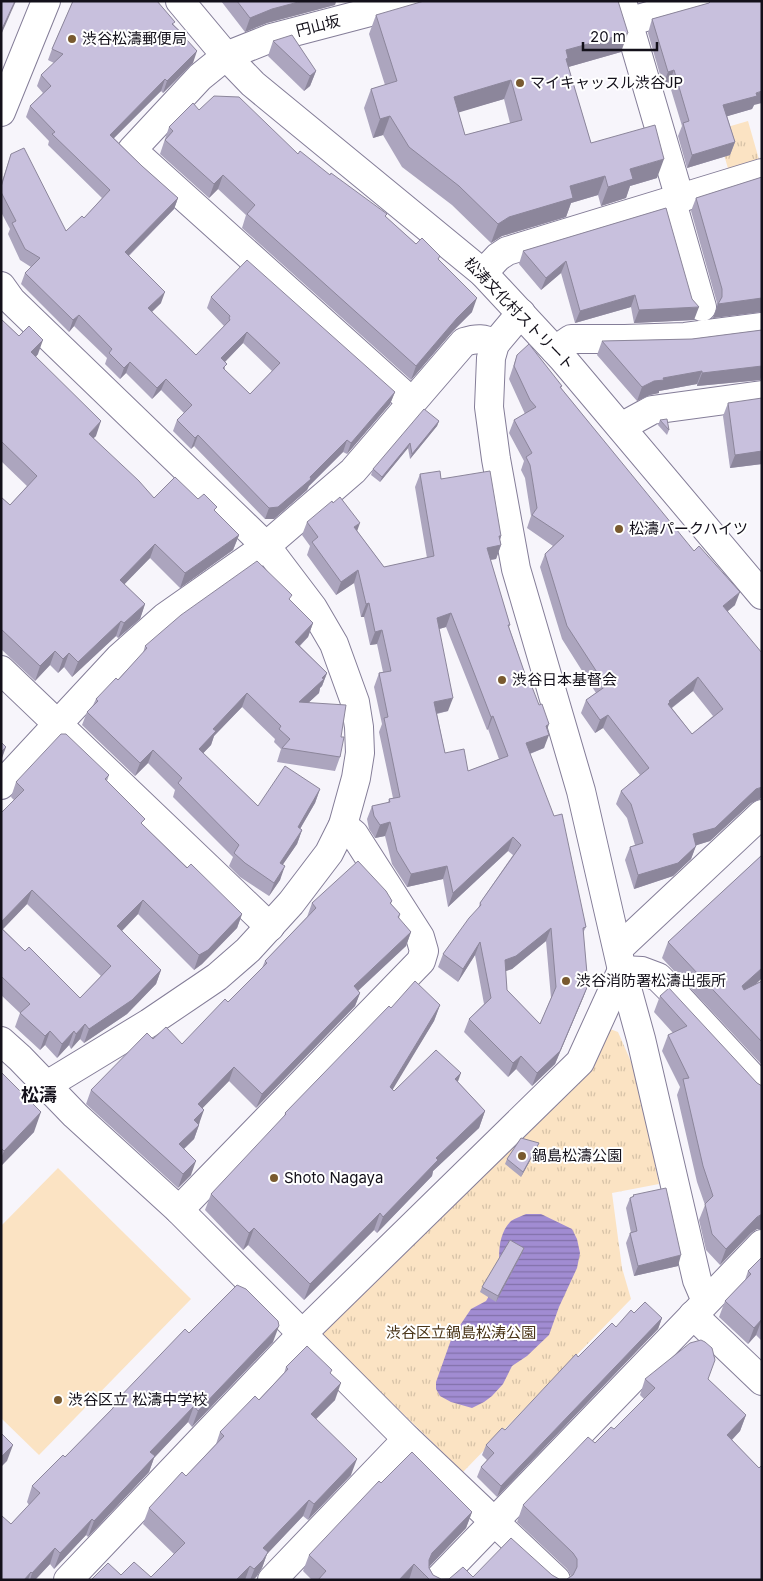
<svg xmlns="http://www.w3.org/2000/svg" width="763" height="1581" font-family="Inter,'Noto Sans JP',sans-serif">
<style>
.grass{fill:url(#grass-tufts)}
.garden{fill:#fbe3c3}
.water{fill:url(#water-rules)}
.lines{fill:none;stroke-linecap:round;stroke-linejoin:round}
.minor-casing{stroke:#847d98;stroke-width:30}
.minor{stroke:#fff;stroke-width:28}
.wall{fill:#aca5be;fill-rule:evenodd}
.shaded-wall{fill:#8c869b}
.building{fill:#c8c0dd;stroke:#8c869b;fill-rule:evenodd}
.poi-dot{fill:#795a2f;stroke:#fff;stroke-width:2}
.labels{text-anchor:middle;stroke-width:4;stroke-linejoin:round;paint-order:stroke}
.street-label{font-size:15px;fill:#13101a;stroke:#fff}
.poi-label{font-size:15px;fill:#13101a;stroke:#fff;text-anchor:start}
.park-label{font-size:15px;fill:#4a3518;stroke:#fff}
.quarter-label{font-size:18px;font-weight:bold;fill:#13101a;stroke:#fff}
</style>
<defs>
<pattern id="grass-tufts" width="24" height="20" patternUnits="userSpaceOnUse" patternTransform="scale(1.25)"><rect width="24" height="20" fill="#fbe3c3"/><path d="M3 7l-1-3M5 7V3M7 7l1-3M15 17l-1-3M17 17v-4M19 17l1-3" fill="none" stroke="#d6c2a7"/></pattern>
<pattern id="water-rules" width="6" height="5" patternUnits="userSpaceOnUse" patternTransform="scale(1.25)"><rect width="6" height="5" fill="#a18cd2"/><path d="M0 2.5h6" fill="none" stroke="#8271aa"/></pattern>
</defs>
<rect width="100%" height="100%" fill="#f7f5fb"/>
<!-- grass -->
<g class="grass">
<path d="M748,121L760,163L729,172L717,130Z"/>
<path d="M610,1029L618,1032L639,1080L659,1184L612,1193L622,1268L631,1299L463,1472L320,1333L597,1060Z"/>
</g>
<!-- garden -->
<path class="garden" d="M58,1168L191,1299L39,1455L1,1418V1226Z"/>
<!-- water -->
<path class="water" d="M526,1214H541L572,1229L577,1239L580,1253L577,1268L559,1307L549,1335L527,1356L512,1366L503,1384L492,1396L484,1402L472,1408L451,1402L440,1396L436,1389V1382L452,1337L471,1309L486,1301L501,1276C498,1258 497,1235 511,1221C515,1218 522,1216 526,1214Z"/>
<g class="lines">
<!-- minor casing -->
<g class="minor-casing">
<g id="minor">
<path d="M180,1L226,56L253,84L483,273L563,359L762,595"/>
<path d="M622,1L680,199"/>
<path d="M628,22L700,1"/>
<path d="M1,112L46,1"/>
<path d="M672,202L702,307"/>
<path d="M483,273L498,257L507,251L762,173"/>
<path d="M1,286L11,300L266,546L313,608L334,644L355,702L359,727L360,753L356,778L343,825L329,853L291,903L248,950L217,977L149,1023L47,1085"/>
<path d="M521,313L495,344L491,358L489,407L496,459L516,569L581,791L622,970L641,1039L697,1280L706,1301"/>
<path d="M555,350L571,339H625L685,337L762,327"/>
<path d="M412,402L132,150L200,77L226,56L271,38L412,1"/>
<path d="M621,427L652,410L762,395"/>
<path d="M1,670L270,927"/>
<path d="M1,785L119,658L165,617L266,546L353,471L464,342C477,338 484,338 495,344"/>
<path d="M618,949L762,814"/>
<path d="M622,970L642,971L658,977L677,996L762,1088"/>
<path d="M1,1041L20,1058L75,1115L179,1210L407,1439L556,1580"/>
<path d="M179,1210L421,961L424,951L420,937L354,834L343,825"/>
<path d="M693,1315L762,1381"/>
<path d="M68,1580L302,1334L580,1062L622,970"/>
<path d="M272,1580L407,1439"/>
<path d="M438,1580L762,1244"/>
</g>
</g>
<!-- minor -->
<use href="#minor" class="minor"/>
</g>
<!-- wall -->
<g class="wall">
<path d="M73,1H157L174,25L187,38L186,40L193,63L163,93L161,91L114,138L142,166L178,198L174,209L129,256L161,303L152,312L196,355L224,326L207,308L211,297L395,392L390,404L347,454L343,452L309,486L307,490L274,519H265L194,446L191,449L173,431L177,420L184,413L161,390L152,399L126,373L120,379L105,364L107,358L74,326L69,332L21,284L25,273L31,267L20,260L8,234L10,229L1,212V184L11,154L66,231L84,218L102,198L48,145L49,141L26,117L30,106L43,93L37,86L41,75L54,63L48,60L52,49ZM243,343L272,371L250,394L225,370V362Z"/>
<path d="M221,1H336L335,5L267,23L245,32Z"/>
<path d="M709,3L754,105L752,109L727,116L735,142L730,155L687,168L678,136L682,126L669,83L663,85L648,33L652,19Z"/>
<path d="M376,15L621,52L568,67L591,143L657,178L630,186L626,198L601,206L598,195L571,203L566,217L502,236L491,243L452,205L402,167L383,135L373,138L364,108L371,89L385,85L369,34ZM504,99L510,123L465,135L458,112Z"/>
<path d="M273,41L316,71L310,86L304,91L268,56Z"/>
<path d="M199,110L298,154L330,175L386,217L416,244L439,260L472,312L452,332L411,380L242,228L246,215L218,189L209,198L160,154L169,127Z"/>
<path d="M762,177V312L713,318L717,307V303L691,211L696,198Z"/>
<path d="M666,208L694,320L634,323L631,307L575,323L561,273L541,290L519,264L523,251Z"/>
<path d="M1,319L38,354L36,357L96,436L93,438L154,498L198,499L215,512L239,535L233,550L180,588L150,558L124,584L145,604L140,619L118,638L116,636L72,677L64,667L58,673L50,665L35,681L1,649V497L10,505L27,486L1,461Z"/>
<path d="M762,330V380L697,386V384L659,391V393L650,395L637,401L597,355L602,341L692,339Z"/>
<path d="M517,355L562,386L561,388L735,605L728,611L760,799L751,803L710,841L696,845L691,859L673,876L634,889L625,860L630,847L635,845L627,818L616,804L621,791L640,775L603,728L595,733L581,713L586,700L596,693L562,639L540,567L545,554L553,546L527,528L531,516L525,478L521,470L524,461L509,433L514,420L525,414L509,379ZM693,691L713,716L692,734L672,708Z"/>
<path d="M728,403L762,464L730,468L723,416Z"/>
<path d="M660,420L669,430L667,435L658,425Z"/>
<path d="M439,421L437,426L410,459L408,448L380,482L371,475L373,469Z"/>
<path d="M420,474L441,479L501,536L500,540L501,545L496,559L490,560L510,625L509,627L525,674L547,730L544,748L530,754L586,927L583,933L588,985L583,998L555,1064L532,1086L516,1069L508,1077L464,1032L469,1019L484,1004L475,955L458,982L438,967L443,954L478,909L480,903L513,855L508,851L448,907L443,879L407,887L392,864L385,836L375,838L369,829L367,819L372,806L388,803L389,799L393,798L379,732L382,724L374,687L379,673L383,672L377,644L370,645L364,617H361L354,583L336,595L307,555L310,546L302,535L307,522L333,503L357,531L384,567L427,558L415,487ZM446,627L487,730L488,729L499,759L468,771L445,753L437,714L448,711L439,629ZM546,941L551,998L540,1024L507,990L505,971L512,969Z"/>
<path d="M290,600L313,623L308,637L300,646L327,673L322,686L320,688L319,693L308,703L341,737L340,757L335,771L277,762L281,749L274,742L275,739L242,707L214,736L211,745L203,753L258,806L320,789L315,803L300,829L302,830L297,844L283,864L280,880L269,896L240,877L229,866L233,857L173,797L175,790L148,763L135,776L82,725L87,712L93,705L96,699L118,680L143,653L145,646Z"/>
<path d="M109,775L107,781L143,825L187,868L242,914L237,928L202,964L194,970L138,914L122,931L161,970L156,984L127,1014L84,1043L80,1039L71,1049L69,1045L57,1058L45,1045L40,1050L15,1027L20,1013L1,995V813L14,800L11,797L16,782ZM27,904L101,976L80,998L25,951L3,929Z"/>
<path d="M762,855V978L756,984L762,981V1065L662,958L668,942Z"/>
<path d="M392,901L391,904L400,914L399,919L411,932L406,946L358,991L360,993L355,1006L256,1108L229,1081L202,1108L199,1125L194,1139L184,1149L191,1175L178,1188L86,1104L91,1090L153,1039L182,1044L228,1002L262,968L265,961L307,917L312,903Z"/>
<path d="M660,996L757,1083V1229L751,1233L720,1265L706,1250L699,1220L705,1205L697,1182L677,1095L680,1087L662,1051L668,1035L673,1033L654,1012Z"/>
<path d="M440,1005L434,1021L392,1089L394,1091L458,1082L485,1111L479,1128L433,1171L432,1176L377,1233L374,1230L304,1300L248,1245L243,1250L205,1210L211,1194L284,1117L285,1113L391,1008Z"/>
<path d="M1,1072L34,1132L1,1166Z"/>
<path d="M537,1148L521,1177L505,1164L507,1159Z"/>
<path d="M633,1195L678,1266L634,1276L626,1243L630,1233H631L626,1208L630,1198L633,1197Z"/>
<path d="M524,1248L522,1253L496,1302L480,1292L482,1287Z"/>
<path d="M762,1257V1341L756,1335L748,1344L719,1317L725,1301L745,1280L748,1271Z"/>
<path d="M634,1313L662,1318L658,1329L497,1497L477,1477L481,1467L487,1460L482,1455L486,1445L505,1430L578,1357Z"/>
<path d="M189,1333L273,1342L192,1427L188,1422L154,1458L149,1472L88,1537L86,1535L54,1569L50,1564L35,1580H1L11,1524L29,1505L27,1502L32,1486L65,1457L112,1409L114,1403Z"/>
<path d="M286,1367L331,1374L335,1400L316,1419L351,1475L308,1520L303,1516L267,1554L262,1568L257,1576L253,1580H91L121,1575L151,1577L174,1554L143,1524L149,1508L186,1476L216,1444L220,1432L259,1400L284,1373Z"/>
<path d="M645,1379H708L746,1415L740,1431L732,1440L759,1468L762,1580H312L303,1571L309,1555L381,1483L472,1512L466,1528L429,1567L433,1575L441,1579L473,1577L552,1575L559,1579H567L571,1576L567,1569L517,1522L523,1505L595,1443L614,1429L644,1399L640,1395Z"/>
</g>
<!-- shaded-wall -->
<g class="shaded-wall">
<path d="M15,1H16L1,35V31Z"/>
<path d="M302,1H336L335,5L267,23L245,32L250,18L272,9Z"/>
<path d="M628,33L621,52L565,68L566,50Z"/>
<path d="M197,51L193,63L163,93L167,81Z"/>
<path d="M674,70L669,83L663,85L668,72Z"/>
<path d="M316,71L310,86L304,91L310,76Z"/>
<path d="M165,79L161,91L106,146L110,135Z"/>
<path d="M511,80L504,99L447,116L454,97Z"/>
<path d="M762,91V103L754,105L752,109L718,119L723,105Z"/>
<path d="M390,116L383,135L373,138L380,119Z"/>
<path d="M735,142L730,155L687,168L692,155Z"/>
<path d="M664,159L657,178L630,186L626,198L601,206L608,187L630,169Z"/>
<path d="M223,175L218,189L209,198L214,184Z"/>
<path d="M605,176L598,195L571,203L566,217L502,236L491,243L498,224L509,217L570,186Z"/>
<path d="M178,198L174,209L121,263L125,252Z"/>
<path d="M566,261L561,273L541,290L546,278Z"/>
<path d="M165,292L161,303L144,319L148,308Z"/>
<path d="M635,295L631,307L575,323L580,311Z"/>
<path d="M477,298L472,312L452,332L411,380L416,366L457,318Z"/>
<path d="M762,298V312L713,318L718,304Z"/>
<path d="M699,307L694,320L634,323L639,310Z"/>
<path d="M79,315L74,326L69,332L73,320Z"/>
<path d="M247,332L243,343L217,370L221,358Z"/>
<path d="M43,340L38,354L26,367L31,352Z"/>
<path d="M130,362L126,373L120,379L124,368Z"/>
<path d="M762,366V374L760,380L697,386L702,373Z"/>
<path d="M702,371L697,384L659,391V393L650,395L637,401L642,387L654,381L663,378Z"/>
<path d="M166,379L161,390L152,399L157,388Z"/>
<path d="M395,392L390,404L347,454L351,443Z"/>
<path d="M101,421L96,436L83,448L89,434Z"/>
<path d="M439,421L437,426L410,459L412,454Z"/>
<path d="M198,435L194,446L191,449L195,438Z"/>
<path d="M347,440L343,452L309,486L307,490L274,519H265L269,508L310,477Z"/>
<path d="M410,443L408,448L380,482L382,477Z"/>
<path d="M762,450V464L730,468L735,455Z"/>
<path d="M360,523L355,537L354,527Z"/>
<path d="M239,535L233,550L180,588L185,573Z"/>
<path d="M499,536H501L498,546L501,545L496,559L482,561L487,548Z"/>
<path d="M155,544L150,558L115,594L120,580Z"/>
<path d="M358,570L354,583L336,595L341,582Z"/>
<path d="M740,592L735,605L718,619L723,606Z"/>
<path d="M369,603L364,617H361L366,604Z"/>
<path d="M145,604L140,619L118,638L124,623Z"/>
<path d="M451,613L446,627L432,631L437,618Z"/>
<path d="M121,621L116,636L72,677L78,662Z"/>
<path d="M313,623L308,637L290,655L295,642Z"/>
<path d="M382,630L377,644L370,645L375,632Z"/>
<path d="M55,651L50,665L35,681L40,666Z"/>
<path d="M69,653L64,667L58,673L63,659Z"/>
<path d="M327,673L322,686L320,688L319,693L294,716L299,702Z"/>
<path d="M698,677L693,691L666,712L669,701Z"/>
<path d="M247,693L242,707L214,736L211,745L194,763L199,749L213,729Z"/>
<path d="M453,698L448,711L429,715L434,702Z"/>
<path d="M608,715L603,728L595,733L600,720Z"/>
<path d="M493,716L488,729L487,730L491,717Z"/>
<path d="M549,724L545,736L549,735L544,748L521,757L526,743L546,726Z"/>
<path d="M6,747L1,761V752Z"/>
<path d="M153,750L148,763L135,776L140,763Z"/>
<path d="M762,787V797L760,799L751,803L710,841L688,848L693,834L756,789Z"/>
<path d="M320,789L315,803L293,841L298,827Z"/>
<path d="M390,822L385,836L375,838L380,825Z"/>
<path d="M302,830L297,844L275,876L280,863Z"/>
<path d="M513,837L508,851L448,907L453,893Z"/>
<path d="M696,846L691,859L673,876L634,889L638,875Z"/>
<path d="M285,866L280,880L269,896L274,883Z"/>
<path d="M447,866L443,879L407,887L411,874Z"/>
<path d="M32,890L27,904L1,931V922Z"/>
<path d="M143,900L138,914L112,941L117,926Z"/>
<path d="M242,914L237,928L202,964L194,970L199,955Z"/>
<path d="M551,928L546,941L512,969L500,973L505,960Z"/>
<path d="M411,932L406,946L348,1000L354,986Z"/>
<path d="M480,942L475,955L458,982L463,969Z"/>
<path d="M762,968V978L736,1003L742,986Z"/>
<path d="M161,970L156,984L127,1014L84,1043L89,1029Z"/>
<path d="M588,985L583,998L555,1064L532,1086L537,1073Z"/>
<path d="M360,993L355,1006L256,1108L262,1094Z"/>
<path d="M440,1005L434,1021L384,1104L390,1087Z"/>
<path d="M85,1024L80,1039L71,1049L76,1034Z"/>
<path d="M50,1031L45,1045L40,1050L45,1036Z"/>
<path d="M74,1031L69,1045L57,1058L62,1044Z"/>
<path d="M521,1056L516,1069L508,1077L513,1063Z"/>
<path d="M234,1067L229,1081L193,1118L198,1104Z"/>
<path d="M461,1073L455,1090V1079Z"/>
<path d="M204,1110L199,1124L189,1134L194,1120Z"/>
<path d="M485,1111L479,1128L433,1171L432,1176L377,1233L383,1217L436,1158Z"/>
<path d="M41,1112L34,1132L1,1166V1158L4,1151Z"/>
<path d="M199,1125L194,1139L174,1158L179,1144Z"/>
<path d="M539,1143L537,1148L521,1177L523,1172Z"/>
<path d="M196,1161L191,1175L178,1188L183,1174Z"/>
<path d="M380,1213L374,1230L304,1300L310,1284Z"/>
<path d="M762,1214V1229H757L751,1233L720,1265L726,1249L757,1217Z"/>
<path d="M254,1228L248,1245L243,1250L249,1233Z"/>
<path d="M524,1248L522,1253L496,1302L498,1296Z"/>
<path d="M681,1255L678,1266L634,1276L638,1266Z"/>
<path d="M662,1318L658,1329L497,1497L501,1486Z"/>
<path d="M762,1319L756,1335L748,1344L754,1328Z"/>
<path d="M279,1326L273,1342L192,1427L198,1411Z"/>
<path d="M341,1383L335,1400L305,1430L311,1414Z"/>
<path d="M194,1406L188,1422L154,1458L149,1472L88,1537L94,1521L150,1452Z"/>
<path d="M746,1415L740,1431L721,1451L727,1435Z"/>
<path d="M13,1445L7,1461L1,1467V1457Z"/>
<path d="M357,1459L351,1475L308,1520L314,1504Z"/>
<path d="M309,1500L303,1516L267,1554L262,1568L257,1576L253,1580H250L263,1548Z"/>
<path d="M472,1512L466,1528L426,1570L423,1576L429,1560L432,1553Z"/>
<path d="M92,1519L86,1535L54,1569L60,1553Z"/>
<path d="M55,1548L50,1564L35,1580H30L32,1573Z"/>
<path d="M414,1564L409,1580H399Z"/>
<path d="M250,1566L245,1580H236Z"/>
<path d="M31,1572L28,1580H24Z"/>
</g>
<!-- building -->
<g class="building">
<path d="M1,1H15L1,31Z"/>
<path d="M73,1H157L175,22L172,24L187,38L186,39L197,51L167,81L165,79L110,135L142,166L178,198L125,252L165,292L148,308L196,355L230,320L229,318L230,316L211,297L247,260L395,392L351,443L347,440L310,477L311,479L278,507L269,508L198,435L195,438L177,420L192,405L166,379L157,388L130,362L124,368L109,353L112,349L79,315L73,320L25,273L40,258L25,249L12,223L16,221L1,192V187L11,154L24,148L66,231L82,216L84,218L110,190L52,134L55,132L30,106L51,86L41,75L63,54L52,49ZM247,332L280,363L250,394L223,368L227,364L221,358Z"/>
<path d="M237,1H302L272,9L250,18Z"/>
<path d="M424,1H618L628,33L566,50L568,58L566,59L591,143L655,125L664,159L630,169L633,179L608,187L605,176L570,186L573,198L509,217L498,224L459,186L409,147L390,116L380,119L371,89L397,81L376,15ZM511,80L522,120L465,135L454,97Z"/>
<path d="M711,1H762V91L756,93L757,96L723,105L735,142L692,155L683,123L689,121L674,70L668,72L652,19L709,3Z"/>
<path d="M292,35L316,71L310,76L273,41Z"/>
<path d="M214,96L239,97L298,154L300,151L330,175L331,173L387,214L385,216L416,244L422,238L440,256L438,259L477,298L457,318L416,366L247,214L255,205L223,175L214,184L165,140L173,131L169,127L193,103L199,110Z"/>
<path d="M762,177V298L718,304L722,297V289L696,198Z"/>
<path d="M666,208L692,299L699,307L639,310L635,295L580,311L566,261L546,278L523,251Z"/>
<path d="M1,319L19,336L29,326L43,340L31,352L101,421L89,434L139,481L154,498L175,477L198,499L204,494L217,507L214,510L239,535L185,573L155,544L120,580L145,604L124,623L121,621L78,662L69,653L63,659L55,651L40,666L1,629V497L10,505L37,476L1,441Z"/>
<path d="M762,330V366L702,373V371L663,378L664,380L654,381L642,387L602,341L692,339Z"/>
<path d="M529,344L562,386L560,387L694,551L699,546L740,592L723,606L762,653V787L756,789L715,828L693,834L696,846L678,863L638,875L630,847L643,843L631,804L621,791L649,768L608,715L600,720L586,700L606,686L567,626L545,554L564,536L532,515L537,508L530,465L526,457L532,453L514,420L536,407L530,400L514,366L517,355ZM698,677L723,709L692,734L668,704L670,702L669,701Z"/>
<path d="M762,398V451L735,455L728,403Z"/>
<path d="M424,409L439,421L412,454L410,443L382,477L373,469Z"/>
<path d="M667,419L669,430L660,420Z"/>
<path d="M440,471L441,479L490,471L501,536H499L501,545L487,548L510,625H508L525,674H527L539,705L542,704L549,724L546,726L549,735L526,743L554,816L562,814L586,927L583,928L588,985L560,1051L537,1073L521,1056L513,1063L469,1019L491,998L480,942L463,969L443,954L469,918L481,905L480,903L521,845L513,837L453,893L447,866L411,874L397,851L390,822L380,825L374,816L372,806L390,802L389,799L400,797L384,718L388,717L379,673L391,671L382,630L375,632L369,603L366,604L358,570L341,582L312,542L318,537L307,522L332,501L333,503L340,497L360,523L354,527L384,567L434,556L420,474ZM451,613L491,717L493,716L508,756L468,771L464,749L445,753L434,702L453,698L437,618ZM551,928L556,987L540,1024L507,990L505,960L516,956Z"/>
<path d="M257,561L292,595L289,599L313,623L295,642L327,673L322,678L324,679L299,702L346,705L341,737H344L340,757L282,748L290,739L279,729L281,726L247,693L213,729L216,731L199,749L258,806L285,766L320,789L298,827L302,830L280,863L285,866L274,883L245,863L234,853L239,845L178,783L182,778L153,750L140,763L87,712L98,701L96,699L116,678L118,680L147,648L145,646L181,615Z"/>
<path d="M61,734H66L109,775L105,779L145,819L141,823L187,868L191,864L242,914L208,950L199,955L143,900L117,926L161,970L132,1000L89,1029L85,1024L76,1034L74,1031L62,1044L50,1031L45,1036L20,1013L30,1004L2,977H1V928L25,951L29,947L80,998L111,966L32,890L1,922V813L24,790L16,782Z"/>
<path d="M1,742L6,747L1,752Z"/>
<path d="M762,855V968L742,986L744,990L762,981V1042L668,942Z"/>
<path d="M358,861L386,891L392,901L390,903L400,914L398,917L411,932L354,986L360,993L262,1094L234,1067L198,1104L204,1110L194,1120L199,1125L179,1144L196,1161L183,1174L91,1090L147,1033L153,1039L166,1027L182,1044L225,999L228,1002L267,963L265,961L316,908L312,903Z"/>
<path d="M415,981L440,1005L390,1087L394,1091L436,1050L461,1073L455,1079L485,1111L436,1158L438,1160L383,1217L380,1213L310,1284L254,1228L249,1233L211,1194L286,1114L285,1113L389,1006L391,1008Z"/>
<path d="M669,988L757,1083L762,1086V1214L757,1217L726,1249L712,1234L705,1204L713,1196L703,1166L683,1079L689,1078L668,1035L687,1026L660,996Z"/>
<path d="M1,1072L41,1112L4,1151L1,1148Z"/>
<path d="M521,1138L539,1143L523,1172L507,1159Z"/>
<path d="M666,1188L681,1255L638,1266L630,1233L637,1231L630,1198L634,1196L633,1195Z"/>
<path d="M510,1240L524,1248L498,1296L482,1287Z"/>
<path d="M762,1257V1319L754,1328L725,1301L751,1274L748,1271Z"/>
<path d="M237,1285L246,1289L278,1321L279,1326L198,1411L194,1406L150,1452L155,1456L94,1521L92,1519L60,1553L55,1548L32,1573L31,1572L24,1580H1V1517L2,1516L11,1524L40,1493L32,1486L63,1455L65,1457L116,1405L114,1403L185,1329L189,1333Z"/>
<path d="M645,1302L662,1318L501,1486L481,1467L494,1453L486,1445L502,1428L505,1430L576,1354L578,1357L612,1323L616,1327L631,1310L634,1313Z"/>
<path d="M701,1340L705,1342L712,1348L715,1360L708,1379L746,1415L727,1435L759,1468L762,1465V1580H430L414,1564L399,1580H318L326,1571L309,1555L379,1481L381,1483L412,1452L472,1512L432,1553L429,1560V1568L433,1575L441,1579H449L463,1567L473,1577L511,1538L552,1575L559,1579H567L573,1575L577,1567V1559L573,1553L523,1505L588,1437L595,1443L611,1427L614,1429L655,1388L645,1379L690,1343Z"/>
<path d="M307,1346L332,1370L330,1373L341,1383L311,1414L357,1459L314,1504L309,1500L263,1548L268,1552L263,1560L254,1569L250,1566L236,1580H91L108,1563L121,1575L134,1562L151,1577L185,1543L149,1508L182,1472L186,1476L224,1436L220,1432L255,1396L259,1400L288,1369L286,1367Z"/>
<path d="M1,1433L13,1445L1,1457Z"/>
</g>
<!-- markers -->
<g class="poi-dot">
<circle cx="72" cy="39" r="5"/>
<circle cx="520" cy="83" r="5"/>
<circle cx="619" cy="529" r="5"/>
<circle cx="502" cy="680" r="5"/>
<circle cx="566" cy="981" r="5"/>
<circle cx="522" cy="1156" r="5"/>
<circle cx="274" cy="1178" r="5"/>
<circle cx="58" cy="1400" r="5"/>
</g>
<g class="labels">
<!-- street labels -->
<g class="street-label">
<text transform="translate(318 26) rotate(-14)" y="5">円山坂</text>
<text transform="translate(519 314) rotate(46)" y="5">松涛文化村ストリート</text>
</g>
<!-- poi labels -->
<g class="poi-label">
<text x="82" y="44">渋谷松濤郵便局</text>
<text x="530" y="88">マイキャッスル渋谷JP</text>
<text x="629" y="534">松濤パークハイツ</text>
<text x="512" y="685">渋谷日本基督会</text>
<text x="576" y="986">渋谷消防署松濤出張所</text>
<text x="532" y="1161">鍋島松濤公園</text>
<text x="284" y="1183">Shoto Nagaya</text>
<text x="68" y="1405">渋谷区立 松濤中学校</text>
</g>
<!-- park labels -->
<g class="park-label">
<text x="461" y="1338">渋谷区立鍋島松涛公園</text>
</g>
<!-- quarter labels -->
<g class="quarter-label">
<text x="39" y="1101">松濤</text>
</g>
</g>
<!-- border -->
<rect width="763" height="1581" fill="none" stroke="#13101a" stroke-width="5"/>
<!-- scale -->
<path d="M583 42v8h74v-8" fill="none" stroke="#13101a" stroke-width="2.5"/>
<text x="590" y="42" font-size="15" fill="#13101a" stroke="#ffffff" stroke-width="4" paint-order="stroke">20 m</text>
</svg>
